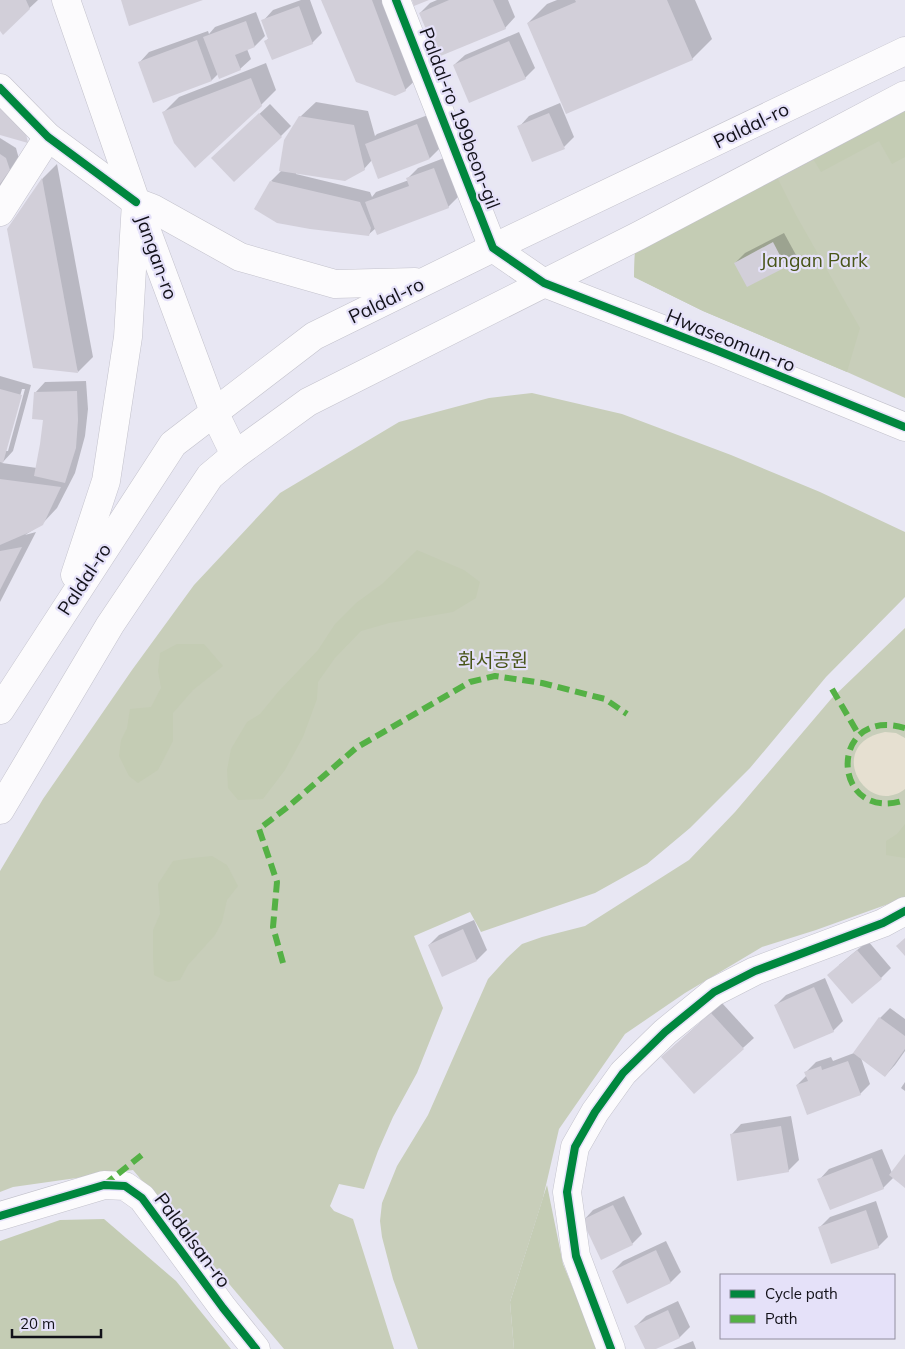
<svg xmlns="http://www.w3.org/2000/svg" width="905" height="1349" font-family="Mulish,'Noto Sans KR',sans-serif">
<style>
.green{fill:#c8ceba}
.forest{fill:#c4ccb4}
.sand{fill:#e6e0d1}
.shadow{fill:#0003;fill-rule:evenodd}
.building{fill:#d2cfd9}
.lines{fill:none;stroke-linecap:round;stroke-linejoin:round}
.minor-casing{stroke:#c3c2cc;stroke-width:29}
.secondary-casing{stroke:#c3c2cc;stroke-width:29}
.minor{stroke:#fcfbfd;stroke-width:28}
.secondary{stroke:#fcfbfd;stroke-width:28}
.quiet{stroke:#54b145;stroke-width:6;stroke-dasharray:12 6;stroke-linecap:butt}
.cycleway-casing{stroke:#e5e1f9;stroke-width:11}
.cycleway{stroke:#00873e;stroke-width:8}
.labels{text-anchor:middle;stroke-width:4.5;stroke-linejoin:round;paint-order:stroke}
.street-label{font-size:19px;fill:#121119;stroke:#e5e1f9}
.park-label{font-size:19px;fill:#495519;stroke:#e5e1f9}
</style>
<rect width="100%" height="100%" fill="#e8e7f3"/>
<!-- green -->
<g class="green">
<path d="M905,107V398L847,372L703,311L634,277L635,250Z"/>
<path d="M532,393L622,414L731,455L820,492L905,532V597L826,677L750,768L690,828L647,864L595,893L481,932L470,912L414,936L443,1008L417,1073L393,1117L378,1151L364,1189L339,1184L330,1206L334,1211L353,1219L394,1349H284L133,1170L13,1187L0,1192V871L43,799L132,670L194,585L280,493L399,422L489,398Z"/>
<path d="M905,628V898L816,930L762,947L685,993L625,1034L559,1129L543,1198L510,1302L514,1349H418L393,1279L382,1237L380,1221L382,1203L397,1166L428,1115L488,979L507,958L522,944L542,937L585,926L689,860L735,812L831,699Z"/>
</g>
<!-- forest -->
<g class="forest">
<path d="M905,107V157L892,164L879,141L821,172L812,157Z"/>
<path d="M777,177L796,215L860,328L847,372L703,311L634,277L635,250Z"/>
<path d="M417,550L464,570L480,582L476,598L453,612L389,623L361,631L335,658L318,682L317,699L303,737L285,770L263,799L238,800L228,788L227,770L231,749L247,722L260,714L278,692L318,650L335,624L356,603L382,584Z"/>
<path d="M177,644H204L223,666L193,690L173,713V741L158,770L138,783L129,776L119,756L121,740L127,728L130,709L151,707L161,688L158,671L160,653Z"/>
<path d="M905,824V858L886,855V841L897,834Z"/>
<path d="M212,856L227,865L238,886L227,900L222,922L215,935L188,965L180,980L168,982L154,975L153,956V930L160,914L158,884L173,861L192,858Z"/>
<path d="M547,1185L563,1264L589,1327L596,1349H514L510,1302Z"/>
<path d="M104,1219L176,1281L231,1349H0V1241L60,1220Z"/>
</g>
<!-- sand -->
<path class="sand" d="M885,732L896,733L905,738V789C866,819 823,744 885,732Z"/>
<!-- shadow -->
<g class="shadow">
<path d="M0,0H38L3,33L0,30Z"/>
<path d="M301,0H310L322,33L312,43L266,41L269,38L263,21L273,10Z"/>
<path d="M322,0H393L421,75L405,90Z"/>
<path d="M437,0H508L515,17L505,28L420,13L430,3Z"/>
<path d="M557,0H695L712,39L692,59L528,23L547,4Z"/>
<path d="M256,12L265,36L255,46L247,49L251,59L240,69L218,74L212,80L154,101L139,63L149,52L208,31L209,34L215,27Z"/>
<path d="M519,32L535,68L525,78L454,65L465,55Z"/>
<path d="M266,63L276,90L261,105L164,112L179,97Z"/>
<path d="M316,102L368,111L375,136L377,134L428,115L440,148L430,158L372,160L364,169L296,172V174L370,192L372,197L376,192L409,180L408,178L418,168L444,158L458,197L448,207L376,228L368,235L271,181L282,170L300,117Z"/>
<path d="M560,103L574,137L564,147L519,127L529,116Z"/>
<path d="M270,104L291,126L281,136L223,148Z"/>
<path d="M0,138L16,148L19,159L0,188Z"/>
<path d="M57,164L93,357L78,372L9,229L43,178Z"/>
<path d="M784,233L796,255L786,265L747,285L735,263L745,253Z"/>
<path d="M0,376L31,385L13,451L2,463L37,468L45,419L35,393L45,382L86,381L88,409L85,436L75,473L57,508L42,524L25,535L36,532L0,602ZM22,389H25L8,451H5Z"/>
<path d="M474,920L487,950L477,960L429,945L439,935Z"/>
<path d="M868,941L891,968L881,978L839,965Z"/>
<path d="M825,978L843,1021L833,1031L776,1005L786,995Z"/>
<path d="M722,1003L754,1038L694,1092L673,1047Z"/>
<path d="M890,1008L905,1019V1051L895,1065L885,1076L861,1058L870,1084L860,1094L797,1085L807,1075L806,1072L816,1062L831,1057L833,1061L854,1053L880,1018Z"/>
<path d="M905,1082V1091L901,1088Z"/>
<path d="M791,1116L799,1160L788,1171L731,1135L741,1124Z"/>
<path d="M882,1149L892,1173L905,1156V1186L894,1177L883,1188L819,1180L829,1169Z"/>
<path d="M624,1196L642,1234L632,1244L583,1221L593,1210Z"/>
<path d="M876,1201L888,1237L878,1247L820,1227L830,1217Z"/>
<path d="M666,1241L681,1272L671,1282L613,1271L623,1261Z"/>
<path d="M678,1301L690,1327L680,1337L653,1349H647L636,1326L646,1316Z"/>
<path d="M693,1341L696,1349H673Z"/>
</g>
<!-- building -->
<g class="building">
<path d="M0,0H26L30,9L3,35L0,31Z"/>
<path d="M121,0H203L129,26Z"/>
<path d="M321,0H372L406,91L395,96L356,82Z"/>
<path d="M412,0H429L414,6Z"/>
<path d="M449,0H493L506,29L438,57L419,13Z"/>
<path d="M575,0H667L693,60L566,114L527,23L576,2Z"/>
<path d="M299,6L313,44L272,60L264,41L268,39L261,20Z"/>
<path d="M246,21L255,47L235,55L241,70L219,79L203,37Z"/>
<path d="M197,40L212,81L153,103L138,62Z"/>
<path d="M509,41L526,79L469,103L453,65Z"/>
<path d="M251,78L262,106L195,168L174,143L162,112Z"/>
<path d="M0,100L23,119L28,143L0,135Z"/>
<path d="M259,113L282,137L234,182L211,158Z"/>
<path d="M549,113L565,149L532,162L517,126Z"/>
<path d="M299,116L354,125L365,170L345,181L279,171L284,140Z"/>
<path d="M417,124L430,159L378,179L365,144Z"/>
<path d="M0,154L6,158L10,170L0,184Z"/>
<path d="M434,168L449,208L377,235L365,202L409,186L406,178Z"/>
<path d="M42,178L78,373L33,368L7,229Z"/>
<path d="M270,181L360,202L371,228L369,236L310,229L277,223L254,209Z"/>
<path d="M773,242L786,267L747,287L734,263Z"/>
<path d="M0,389L22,395L3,463L0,462Z"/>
<path d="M77,391L78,420L76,448L65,483L34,476L40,444L43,420L32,419L34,392Z"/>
<path d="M0,479L61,487L43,525L30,532L0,545Z"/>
<path d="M22,547L0,590V551Z"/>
<path d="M463,929L477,961L442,977L428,945Z"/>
<path d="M905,938V956L896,946Z"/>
<path d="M857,950L882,979L852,1004L827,975Z"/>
<path d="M814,987L834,1032L794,1049L774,1005Z"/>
<path d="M711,1013L744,1049L694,1094L661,1057Z"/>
<path d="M879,1017L905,1036V1049L885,1077L853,1053Z"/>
<path d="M848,1061L861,1095L807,1115L796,1085L808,1081L804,1072L821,1066L822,1070Z"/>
<path d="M781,1126L789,1172L737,1181L730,1134Z"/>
<path d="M905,1154V1188L889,1175Z"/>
<path d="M872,1158L884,1189L830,1210L817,1179Z"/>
<path d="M613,1205L633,1245L601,1260L582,1220Z"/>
<path d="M866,1210L879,1248L831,1264L818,1227Z"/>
<path d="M656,1250L671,1283L627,1304L612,1271Z"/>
<path d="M668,1310L680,1338L656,1349H645L634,1326Z"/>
</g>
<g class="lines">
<!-- minor casing -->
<g class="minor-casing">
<g id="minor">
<path d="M396,0L493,248L544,283L716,350L905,427"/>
<path d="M0,88L48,137L136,202"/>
<path d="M0,212L48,137"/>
<path d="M0,1216L104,1185L125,1186L142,1198L223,1308L256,1349"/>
<path d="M611,1349L576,1256L567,1192L575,1147L595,1112L623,1073L665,1032L714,992L755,971L883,923L905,911"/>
</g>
</g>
<!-- secondary casing -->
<g class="secondary-casing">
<g id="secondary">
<path d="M66,0L136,202L214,412L235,455"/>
<path d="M75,575L106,481L128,337L136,202L152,208L240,257L335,284L415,282"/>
<path d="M0,710L173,444L314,336L493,248L905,51"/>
<path d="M0,810L110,625L210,476L235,455L308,402L638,236L905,95"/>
</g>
</g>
<!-- minor -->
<use href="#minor" class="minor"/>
<!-- secondary -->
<use href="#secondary" class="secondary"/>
<!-- quiet -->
<g class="quiet">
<path d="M832,689L859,735"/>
<path d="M905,728C827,705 830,825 905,800"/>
<path d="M283,963L273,927L277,882L259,829L289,806L356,748L470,682L495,676L542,683L605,699L627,714"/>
<path d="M104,1185L143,1154"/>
</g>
<!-- cycleway casing -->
<g class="cycleway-casing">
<g id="cycleway">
<path d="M396,0L493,248L544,283L716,350L905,427"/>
<path d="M0,88L48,137L136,202"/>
<path d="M0,1216L104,1185L125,1186L142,1198L223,1308L256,1349"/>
<path d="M611,1349L576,1256L567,1192L575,1147L595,1112L623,1073L665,1032L714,992L755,971L883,923L905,911"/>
</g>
</g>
<!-- cycleway -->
<use href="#cycleway" class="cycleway"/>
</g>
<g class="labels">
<!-- street labels -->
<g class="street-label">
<text transform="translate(460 118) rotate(69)" y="7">Paldal-ro 199beon-gil</text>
<text transform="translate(751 125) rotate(-26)" y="7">Paldal-ro</text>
<text transform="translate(157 257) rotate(70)" y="7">Jangan-ro</text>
<text transform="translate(386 300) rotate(-26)" y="7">Paldal-ro</text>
<text transform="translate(731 340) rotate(22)" y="7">Hwaseomun-ro</text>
<text transform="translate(84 579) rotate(-57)" y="7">Paldal-ro</text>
<text transform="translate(193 1240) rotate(53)" y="7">Paldalsan-ro</text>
</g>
<!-- park labels -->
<g class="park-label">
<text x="814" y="267">Jangan Park</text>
<text x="493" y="667">화서공원</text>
</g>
</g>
<!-- legend -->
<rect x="720" y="1274" width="175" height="65" fill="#e5e1f9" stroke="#918e9f"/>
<rect x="730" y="1290" width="25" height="8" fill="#00873e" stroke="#918e9f"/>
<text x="765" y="1299" font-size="15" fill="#121119">Cycle path</text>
<rect x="730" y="1315" width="25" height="8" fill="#54b145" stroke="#918e9f"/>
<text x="765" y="1324" font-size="15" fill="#121119">Path</text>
<!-- scale -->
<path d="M12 1329v8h89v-8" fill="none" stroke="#121119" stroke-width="2.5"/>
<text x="20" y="1329" font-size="15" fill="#121119" stroke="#e5e1f9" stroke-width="4" paint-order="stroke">20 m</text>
</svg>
